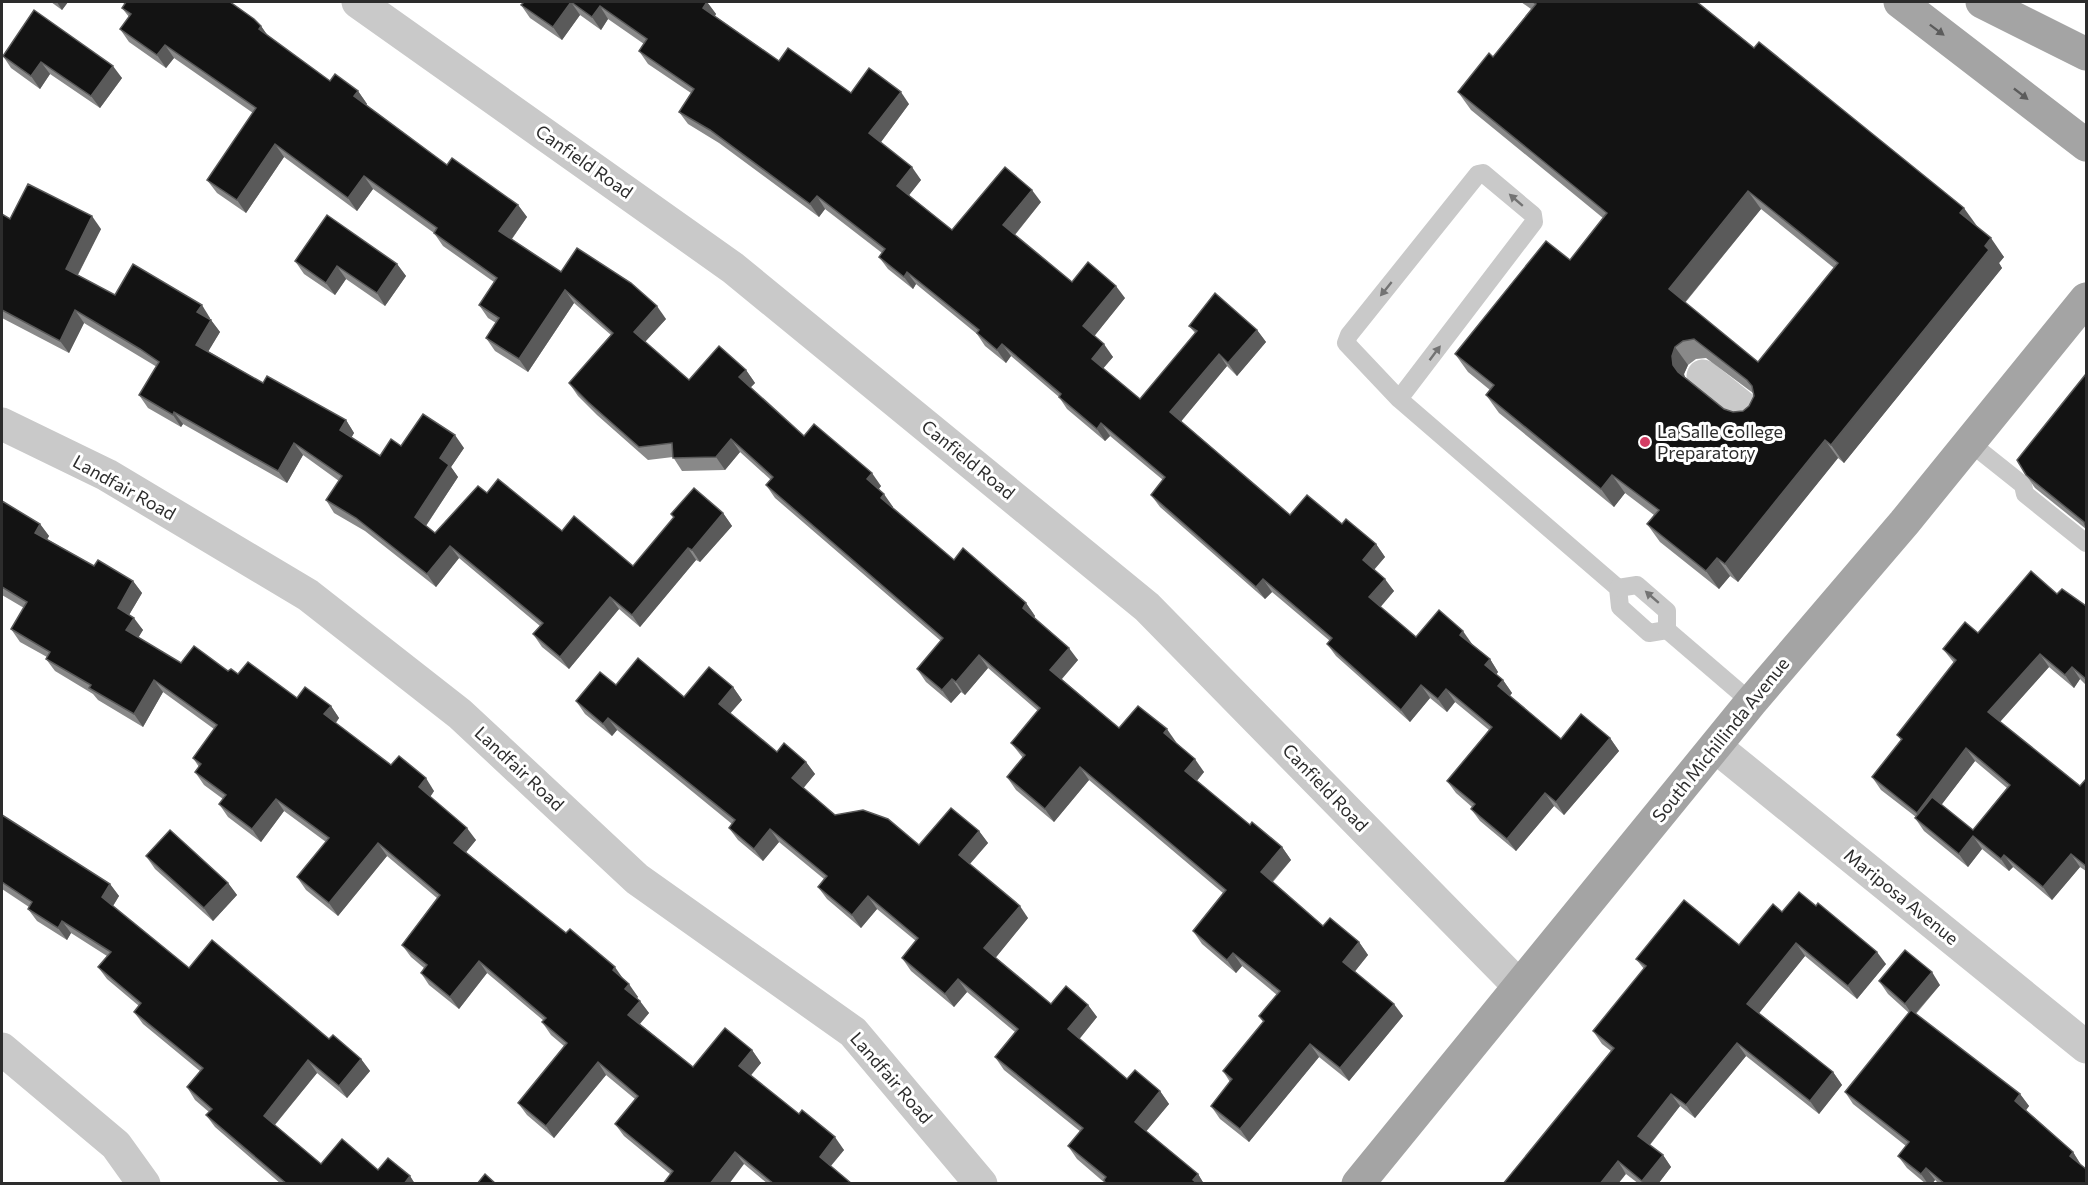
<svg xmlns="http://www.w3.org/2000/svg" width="2088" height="1185" font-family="Commissioner,sans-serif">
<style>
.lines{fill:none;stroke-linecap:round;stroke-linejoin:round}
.lane{stroke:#c9c9c9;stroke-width:18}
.street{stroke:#c9c9c9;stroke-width:33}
.primary{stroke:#a4a4a4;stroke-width:33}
.wall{fill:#898989;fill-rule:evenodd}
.shaded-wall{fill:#5a5a5a}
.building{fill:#131313;stroke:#5a5a5a;stroke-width:1.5;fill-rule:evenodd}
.oneway{fill:#5c5c5c}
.oneway2{fill:#737373}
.poi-dot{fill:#d43d64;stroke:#fff;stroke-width:2}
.labels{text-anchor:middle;stroke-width:6;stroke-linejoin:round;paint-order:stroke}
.street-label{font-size:18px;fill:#2c2c2c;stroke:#fff}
.poi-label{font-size:18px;fill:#2c2c2c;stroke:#fff;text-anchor:start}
</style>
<rect width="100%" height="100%" fill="#fff"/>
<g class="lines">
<!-- lane -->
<g class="lane">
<path d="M1399,399L1534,222L1533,215L1483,173L1478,174L1349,335L1346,343L1399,399L1618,588L1620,607L1649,633L1667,630"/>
<path d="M1969,442L2023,485L2025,494L2086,543"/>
<path d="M1618,588L1637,585L1667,611V630L1751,702"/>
</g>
<!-- street -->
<g class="street">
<path d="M358,2L733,268L1147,607L1519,986"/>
<path d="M1703,376L1748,412"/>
<path d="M2,424L107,475L308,595L460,714L637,879L853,1032L981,1184"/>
<path d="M1716,747L2086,1047"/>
<path d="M2,1049L116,1145L144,1184"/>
</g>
<!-- primary -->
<g class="primary">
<path d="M1900,2L2086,145"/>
<path d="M1982,2L2086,54"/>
<path d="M1358,1184L1751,702L1904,523L2086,299"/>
</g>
</g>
<!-- wall -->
<g class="wall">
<path d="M51,2H68L62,10Z"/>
<path d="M121,2H230L261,26L268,36L330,81L358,91L367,104L366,105L447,165L518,205L527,217L512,239L561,272L666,319L645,342L689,380L746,370L755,383L750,388L804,436L881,486L879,489L893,507V508L954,560L1026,603L1035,616L1034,618L1078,660L1062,679L1119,728L1176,742L1204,772L1197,781L1250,825L1282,847L1291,860L1273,882L1323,926L1359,942L1368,955L1355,971L1403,1016L1349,1081L1319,1057L1249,1142L1220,1119L1211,1106L1230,1082L1223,1071L1263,1022L1259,1016L1277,995L1242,966L1236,973L1202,944L1193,931L1223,893L1089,780L1054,822L1016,790L1007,777L1023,758L1011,743L1038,711L988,668L965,695L961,692L951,703L926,682L917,669L941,641L775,498L766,485L771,480L740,452L725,470L682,471L673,457L648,460L597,415L578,396L569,383L611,335L574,303L528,372L495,351L486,338L496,323L488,318L479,305L494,282L443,246L434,233L373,189L357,211L284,157L246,213L217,193L207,180L253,113L174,58L166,68L129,42L120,29L129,17L122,8L125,4Z"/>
<path d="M524,2H707L716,14L715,16L779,61L851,93L909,104L881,142L921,180L909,195L952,230L1041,202L1015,235L1072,282L1125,298L1094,336L1113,357L1103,368L1140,399L1195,333L1189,326L1257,330L1266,342L1237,376L1227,366L1181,421L1290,515L1342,524L1376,544L1385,557L1374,570L1394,591L1380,607L1416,637L1472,644L1490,659L1498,672L1496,674L1503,680L1512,693L1510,696L1561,739L1610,738L1619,751L1564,815L1554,806L1516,851L1480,821L1471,809L1472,807L1456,793L1447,781L1489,730L1455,702L1447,712L1430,698L1410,722L1336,656L1327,644L1330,641L1272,592L1265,599L1160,507L1151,495L1163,480L1110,436L1105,441L1067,409L1059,397L1011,356L1006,363L985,346L977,334L916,284L913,289L888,269L879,257L882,253L825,209L819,217L719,143L688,124L679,112L691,93L648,64L639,51L644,44L608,19L601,30L580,15L562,40L530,18L521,5Z"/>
<path d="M1521,2H1697L1977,226L2004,257L1999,263L2002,268L1844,463L1838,458L1738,582L1730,576L1719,589L1660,542L1647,524L1654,515L1625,493L1614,507L1499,413L1486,395L1490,390L1468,372L1455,354L1570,260L1603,218L1471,110L1458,92L1493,57L1531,9ZM1761,209L1834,268L1758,362L1685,303ZM1706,358L1753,393L1754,396L1749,406L1743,411L1733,412L1724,409L1685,377L1684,374L1688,365L1696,359Z"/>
<path d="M34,10L122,78L100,108L50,74L40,89L11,68L3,56Z"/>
<path d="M2,214L10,219L101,229L78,275L115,295L210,318V319L220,332L208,351L263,383L346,420L354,433L351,438L380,456L401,446L464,448L451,467L458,477L426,526L435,533L487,493L633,566L674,518L671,514L723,513L732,526L700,562L696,560L640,627L619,609L569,669L542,647L533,634L540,626L459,558L436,587L365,531L334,513L326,500L339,481L303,455L287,483L183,424L181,427L148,408L139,395L157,367L84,323L69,353L2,318Z"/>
<path d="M295,261L397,264L406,276L385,306L346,279L335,295L304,274Z"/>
<path d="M2086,374V529L2035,488L2026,475Z"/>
<path d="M2,501L40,524L49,536L47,539L94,566L133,581L142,593L129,615L143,630L138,637L181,663L228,671L297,698L331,706L339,718L336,723L391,765L434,791L430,797L476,840L466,852L624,980L638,997L637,998L649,1013L640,1024L693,1067L752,1050L761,1063L750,1075L844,1150L831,1166L852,1184H768L744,1164L670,1174L624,1136L615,1124L635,1099L606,1075L554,1138L527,1115L518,1103L564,1046L551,1035L542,1022L544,1021L487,973L459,1009L429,985L421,973L424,968L411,957L402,945L437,898L387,856L338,916L306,890L297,877L326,842L284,811L261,842L228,817L219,804L223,799L204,785L195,772L199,767L193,758L214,729L163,692L143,727L98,700L93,694L55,671L46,659L47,657L20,642L11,629L24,608L2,595Z"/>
<path d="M2057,594L2086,606V685L2080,679L2074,688L2049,667L2000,722L2080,786L2086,779V871L2080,867L2052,900L2013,867L2009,871L1982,849L1968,867L1924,831L1915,818L1916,817L1881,790L1872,777L1901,740L1897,735L1954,663L1943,649ZM1975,761L2007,788L1973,830L1941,805Z"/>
<path d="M616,685L684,697L733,687L742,700L730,713L777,752L806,762L815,774L803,788L835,815L919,845L979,831L988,843L970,864L1028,918L995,958L1051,1004L1088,1005L1097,1017L1079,1039L1127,1079L1160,1091L1169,1104L1146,1131L1198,1174L1204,1184H1106L1077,1159L1068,1146L1081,1132L1004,1070L995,1057L1015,1032L967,992L954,1007L911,971L902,958L916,941L877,909L861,928L827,899L818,887L824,879L779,842L763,861L738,840L729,828L732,824L617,730L612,736L585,714L576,701Z"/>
<path d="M2,815L110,884L119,896L113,906L189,968L329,1039L361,1059L370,1071L347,1098L317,1073L275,1125L321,1164L378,1170L410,1176L415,1184H281L215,1127L206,1115L209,1112L195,1100L187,1087L200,1071L143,1024L134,1012L139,1006L107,979L98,967L107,956L71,933L67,940L37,921L28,909L29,907L2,889Z"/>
<path d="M146,856L228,883L237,895L213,921L155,869Z"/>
<path d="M1782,912L1886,964L1857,999L1805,956L1759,1013L1833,1072L1842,1085L1819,1114L1746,1056L1695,1118L1680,1106L1650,1145L1663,1155L1671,1167L1658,1184H1639L1626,1174L1569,1104L1611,1051L1602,1044L1593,1031L1644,969L1636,959L1739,945Z"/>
<path d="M1879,981L1940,985L1916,1014L2020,1094L2029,1106L2026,1110L2073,1152L2081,1165L2086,1184H1939L1935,1180L1932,1184H1926L1907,1168L1898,1156L1906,1146L1853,1104L1845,1092L1909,1013L1888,994Z"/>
</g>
<!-- shaded-wall -->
<g class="shaded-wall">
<path d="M57,2H68L62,10Z"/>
<path d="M571,2L580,15L562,40L553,27Z"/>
<path d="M707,2L716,14L711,21L703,8Z"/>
<path d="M600,6L608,19L601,30L592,17Z"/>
<path d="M261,26L270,39L259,29Z"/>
<path d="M165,45L174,58L166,68L157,55Z"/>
<path d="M41,62L50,74L40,89L31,76Z"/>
<path d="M113,66L122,78L100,108L91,96Z"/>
<path d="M358,91L367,104L363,109L354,96Z"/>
<path d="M901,92L909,104L878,146L869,133Z"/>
<path d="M275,144L284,157L246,213L237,200Z"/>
<path d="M912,167L921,180L906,199L897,186Z"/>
<path d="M364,176L373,189L357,211L348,198Z"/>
<path d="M1032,190L1041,202L1012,238L1003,225Z"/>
<path d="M1748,191L1761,209L1681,307L1669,289Z"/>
<path d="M817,196L825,209L819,217L810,204Z"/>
<path d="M518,205L527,217L508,244L499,231Z"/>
<path d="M1964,208L1977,226L1960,213Z"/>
<path d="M92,216L101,229L74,282L66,269Z"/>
<path d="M1991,238L2004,257L1999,263L2002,268L1844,463L1831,445Z"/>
<path d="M397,264L406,276L385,306L377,293Z"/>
<path d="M337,266L346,279L335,295L326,283Z"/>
<path d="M907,272L916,284L913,289L904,277Z"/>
<path d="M1116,286L1125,298L1092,339L1083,326Z"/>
<path d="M565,290L574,303L528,372L519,359Z"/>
<path d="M202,305L210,318L206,324L197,312Z"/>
<path d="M657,306L666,319L643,344L634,332Z"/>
<path d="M75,310L84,323L69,353L60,341Z"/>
<path d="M211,320L220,332L205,357L196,345Z"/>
<path d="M1257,330L1266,342L1237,376L1228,363Z"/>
<path d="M1002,344L1011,356L1006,363L997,350Z"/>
<path d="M1104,344L1113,357L1101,371L1092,359Z"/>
<path d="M1675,347L1688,365L1684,374L1686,383L1673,365L1672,356Z"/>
<path d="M1219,354L1227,366L1179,424L1170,412Z"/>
<path d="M746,370L755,383L748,390L739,377Z"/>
<path d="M174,412L183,424L181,427L173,415Z"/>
<path d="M346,420L354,433L348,443L340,430Z"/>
<path d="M1101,423L1110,436L1105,441L1097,429Z"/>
<path d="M455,435L464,448L451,467L458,477L423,530L415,517L440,458Z"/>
<path d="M731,439L740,452L725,470L716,457Z"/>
<path d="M1825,440L1838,458L1738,582L1725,564Z"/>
<path d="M294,443L303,455L287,483L278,471Z"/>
<path d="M872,473L881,486L876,492L867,479Z"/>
<path d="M1612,475L1625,493L1614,507L1601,489Z"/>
<path d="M884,494L893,507L890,511L881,498Z"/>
<path d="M723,513L732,526L700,562L692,550Z"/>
<path d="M40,524L49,536L44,545L35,533Z"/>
<path d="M1376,544L1385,557L1371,573L1363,560Z"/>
<path d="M450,546L459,558L436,587L427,574Z"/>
<path d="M688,548L696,560L640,627L632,615Z"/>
<path d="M1717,558L1730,576L1719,589L1706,571Z"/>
<path d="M1263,579L1272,592L1265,599L1256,587Z"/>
<path d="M1385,579L1394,591L1378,610L1369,597Z"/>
<path d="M133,581L142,593L126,620L118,608Z"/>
<path d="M610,597L619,609L569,669L560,657Z"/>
<path d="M1026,603L1035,616L1032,621L1023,608Z"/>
<path d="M134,618L143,630L135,643L126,630Z"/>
<path d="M1463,631L1472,644L1469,647L1460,635Z"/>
<path d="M1069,648L1078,660L1059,682L1050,670Z"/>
<path d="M2040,654L2049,667L1997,725L1988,712Z"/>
<path d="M979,655L988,668L965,695L956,682Z"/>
<path d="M1490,659L1498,672L1494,678L1485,665Z"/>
<path d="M2072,667L2080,679L2074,688L2065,675Z"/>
<path d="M952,679L961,692L951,703L942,690Z"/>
<path d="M154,680L163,692L143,727L134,714Z"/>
<path d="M1503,680L1512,693L1507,699L1498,686Z"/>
<path d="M1421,685L1430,698L1410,722L1401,710Z"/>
<path d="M733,687L742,700L728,716L719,704Z"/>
<path d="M1446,689L1455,702L1447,712L1438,699Z"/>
<path d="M331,706L339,718L333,726L324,714Z"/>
<path d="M608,718L617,730L612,736L603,724Z"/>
<path d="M1167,729L1176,742L1173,746L1164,733Z"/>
<path d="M1610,738L1619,751L1564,815L1556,802Z"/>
<path d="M1966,748L1975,761L1926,825L1917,813Z"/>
<path d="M1195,759L1204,772L1194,784L1185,771Z"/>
<path d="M806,762L815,774L801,791L792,778Z"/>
<path d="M1080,767L1089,780L1054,822L1045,809Z"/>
<path d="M426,778L434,791L428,800L419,787Z"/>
<path d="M1545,793L1554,806L1516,851L1507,839Z"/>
<path d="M276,799L284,811L261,842L252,829Z"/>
<path d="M467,828L476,840L463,856L454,843Z"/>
<path d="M770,829L779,842L763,861L754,849Z"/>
<path d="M979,831L988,843L967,867L959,855Z"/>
<path d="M1973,836L1982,849L1968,867L1959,854Z"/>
<path d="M378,843L387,856L338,916L329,903Z"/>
<path d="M1282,847L1291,860L1270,884L1261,872Z"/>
<path d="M2071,854L2080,867L2052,900L2043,887Z"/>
<path d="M2004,855L2013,867L2009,871L2001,859Z"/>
<path d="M228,883L237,895L213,921L204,908Z"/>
<path d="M110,884L119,896L111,909L102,897Z"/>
<path d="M868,896L877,909L861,928L852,915Z"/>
<path d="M1020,906L1028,918L993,961L984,948Z"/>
<path d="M62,921L71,933L67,940L58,928Z"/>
<path d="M1359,942L1368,955L1352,975L1343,962Z"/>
<path d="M1796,943L1805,956L1756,1017L1747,1004Z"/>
<path d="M1877,952L1886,964L1857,999L1848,986Z"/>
<path d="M1233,953L1242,966L1236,973L1227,960Z"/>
<path d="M479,961L487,973L459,1009L450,997Z"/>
<path d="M615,967L624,980L613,970Z"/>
<path d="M1932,972L1940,985L1913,1016L1905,1004Z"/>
<path d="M958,979L967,992L954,1007L945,994Z"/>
<path d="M629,984L638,997L634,1001L625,989Z"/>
<path d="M640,1001L649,1013L637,1027L628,1015Z"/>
<path d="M1394,1004L1403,1016L1349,1081L1340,1068Z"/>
<path d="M1088,1005L1097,1017L1077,1042L1068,1029Z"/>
<path d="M1737,1043L1746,1056L1695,1118L1686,1105Z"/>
<path d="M1310,1044L1319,1057L1249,1142L1240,1129Z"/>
<path d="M752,1050L761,1063L748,1079L739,1066Z"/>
<path d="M361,1059L370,1071L347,1098L339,1086Z"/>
<path d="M308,1060L317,1073L272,1128L264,1116Z"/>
<path d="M598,1062L606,1075L554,1138L546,1126Z"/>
<path d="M1833,1072L1842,1085L1819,1114L1810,1101Z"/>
<path d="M1160,1091L1169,1104L1144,1134L1135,1122Z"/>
<path d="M1671,1094L1680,1106L1647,1148L1638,1136Z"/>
<path d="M2020,1094L2029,1106L2024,1113L2015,1101Z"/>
<path d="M835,1137L844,1150L828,1169L820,1157Z"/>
<path d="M735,1152L744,1164L729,1184H710Z"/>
<path d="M2073,1152L2081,1165L2070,1156Z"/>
<path d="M1663,1155L1671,1167L1658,1184H1644L1642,1181Z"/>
<path d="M1618,1161L1626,1174L1618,1184H1600Z"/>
<path d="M1926,1168L1935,1180L1932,1184H1928L1921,1174Z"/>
<path d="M1198,1174L1204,1184H1196L1193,1180Z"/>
<path d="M410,1176L415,1184H404Z"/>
</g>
<!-- building -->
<g class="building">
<path d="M126,2H230L254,19L261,26L259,29L330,81L335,74L358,91L354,96L447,165L452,158L518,205L499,231L561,272L577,248L631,283L657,306L634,332L689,380L719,346L746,370L739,377L804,436L814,424L872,473L867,479L884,494L881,498L954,560L963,548L1026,603L1023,608L1069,648L1050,670L1119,728L1138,706L1167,729L1164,733L1195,759L1185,771L1250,825L1252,822L1282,847L1261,872L1323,926L1330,918L1359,942L1343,962L1394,1004L1340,1068L1310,1044L1240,1129L1211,1106L1232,1079L1223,1071L1264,1021L1259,1016L1280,991L1233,953L1227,960L1193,931L1226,890L1080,767L1045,809L1007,777L1025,755L1011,743L1040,708L979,655L956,682L952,679L942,690L917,669L943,638L766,485L773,477L731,439L716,457L673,458L672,443L639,447L588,402L569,383L613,333L565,290L519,359L486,338L499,318L479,305L497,278L434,233L437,228L364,176L348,198L275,144L237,200L207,180L256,108L165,45L157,55L120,29L131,14L122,8Z"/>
<path d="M524,2H707L703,8L779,61L788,48L851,93L869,68L901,92L869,133L912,167L897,186L952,230L1005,167L1032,190L1003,225L1072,282L1088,262L1116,286L1083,326L1104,344L1092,359L1140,399L1197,331L1189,326L1215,293L1257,330L1228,363L1219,354L1170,412L1290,515L1307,495L1342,524L1346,519L1376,544L1363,560L1385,579L1369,597L1416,637L1439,610L1463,631L1460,635L1490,659L1485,665L1503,680L1498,686L1561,739L1581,714L1610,738L1556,802L1545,793L1507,839L1471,809L1475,804L1447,781L1492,727L1446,689L1438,699L1421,685L1401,710L1327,644L1332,638L1263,579L1256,587L1151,495L1165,477L1101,423L1097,429L1059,397L1061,394L1002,344L997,350L977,333L979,330L907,272L904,277L879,257L885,249L817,196L810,204L710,130L679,112L694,89L639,51L647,39L600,6L592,17L571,2L553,27L521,5Z"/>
<path d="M1533,2H1697L1754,48L1759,42L1964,208L1960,213L1991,238L1985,246L1989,250L1831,445L1825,440L1725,564L1717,558L1706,571L1647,524L1659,510L1612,475L1601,489L1486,395L1494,385L1455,354L1546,241L1570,260L1607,213L1458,92L1489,53L1493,57L1536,4ZM1748,191L1838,263L1758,362L1669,289ZM1694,339L1747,380L1752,386L1754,396L1749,406L1743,411L1733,412L1724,409L1678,372L1673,365L1672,356L1675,347L1683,341Z"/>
<path d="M34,10L113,66L91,96L41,62L31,76L3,56Z"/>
<path d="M28,184L92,216L66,269L115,295L133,264L202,305L197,312L211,320L196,345L263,383L267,376L346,420L340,430L380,456L391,439L401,446L423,414L455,435L440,458L449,465L415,517L435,533L478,486L487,493L498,479L562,531L574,516L633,566L674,517L671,514L694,488L723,513L692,550L688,548L632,615L610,597L560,657L533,634L543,623L450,546L427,574L356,518L326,500L342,476L294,443L278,471L174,412L173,415L139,395L159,362L140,349L75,310L60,341L2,310V214L10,219Z"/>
<path d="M327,215L397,264L377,293L337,266L326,283L295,261Z"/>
<path d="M2086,374V527L2084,522L2026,475L2017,460Z"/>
<path d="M2,501L40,524L35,533L94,566L98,560L133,581L118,608L134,618L126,630L181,663L194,646L228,671L231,669L238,674L248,662L297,698L305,687L331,706L324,714L391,765L399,756L426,778L419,787L467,828L454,843L566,933L570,929L615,967L613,970L629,984L625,989L640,1001L628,1015L693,1067L725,1028L752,1050L739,1066L799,1114L802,1110L835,1137L820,1157L852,1184H774L735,1152L710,1184H663L673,1171L615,1124L638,1096L598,1062L546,1126L518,1103L567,1043L542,1022L546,1018L479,961L450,997L421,973L427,965L402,945L440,895L378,843L329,903L297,877L329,838L276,799L252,829L219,804L226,795L195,772L201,764L193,758L217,725L154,680L134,714L89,688L91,685L46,659L50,652L11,629L27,602L2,587Z"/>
<path d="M2031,571L2057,594L2062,589L2086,606V679L2072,667L2065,675L2040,654L1988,712L2080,786L2086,779V866L2071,854L2043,887L2004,855L2001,859L1973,836L1959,854L1915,818L1932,797L1973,830L2010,785L1966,748L1917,813L1872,777L1902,739L1897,735L1956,660L1943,649L1965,622L1978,633Z"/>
<path d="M638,658L684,697L709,667L733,687L719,704L777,752L784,743L806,762L792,778L835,815L863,810L888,819L919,845L951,808L979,831L959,855L1020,906L984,948L1051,1004L1066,986L1088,1005L1068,1029L1127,1079L1135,1070L1160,1091L1135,1122L1198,1174L1193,1180L1198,1184H1106L1104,1180L1106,1177L1068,1146L1083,1128L995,1057L1018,1029L958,979L945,994L902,958L918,938L868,896L852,915L818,887L827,876L770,829L754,849L729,828L735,820L608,718L603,724L576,701L600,672L616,685Z"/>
<path d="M2,815L110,884L102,897L189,968L212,940L329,1039L333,1035L361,1059L339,1086L308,1060L264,1116L321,1164L342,1139L378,1170L388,1158L410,1176L404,1184H287L206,1115L212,1109L187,1087L203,1068L134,1012L141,1003L98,967L111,952L62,921L58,928L28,909L32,902L2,882Z"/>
<path d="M170,830L228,883L204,908L146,856Z"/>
<path d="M1799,892L1816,906L1818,903L1877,952L1848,986L1796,943L1747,1004L1833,1072L1810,1101L1737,1043L1686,1105L1671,1094L1638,1136L1663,1155L1642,1181L1618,1161L1600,1184H1503L1614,1048L1593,1031L1646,966L1636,959L1684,900L1739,945L1773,904L1782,912Z"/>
<path d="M1905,950L1932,972L1905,1004L1879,981Z"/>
<path d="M1911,1010L2020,1094L2015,1101L2073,1152L2070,1156L2086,1169V1184H1945L1926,1168L1921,1174L1898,1156L1909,1142L1845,1092Z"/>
<path d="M485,1174L496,1184H477Z"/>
</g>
<!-- one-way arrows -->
<defs><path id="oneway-solid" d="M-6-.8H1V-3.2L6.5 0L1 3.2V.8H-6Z" transform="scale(1.5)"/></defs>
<g class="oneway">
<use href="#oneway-solid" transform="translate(1937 30) rotate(37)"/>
<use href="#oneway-solid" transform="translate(2021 94) rotate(38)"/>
</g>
<g class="oneway2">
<use href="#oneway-solid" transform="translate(1516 200) rotate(-139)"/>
<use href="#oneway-solid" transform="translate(1386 289) rotate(129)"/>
<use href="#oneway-solid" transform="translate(1435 353) rotate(-53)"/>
<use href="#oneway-solid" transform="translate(1652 597) rotate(-139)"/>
</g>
<!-- markers -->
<circle class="poi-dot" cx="1645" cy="442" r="6"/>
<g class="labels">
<!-- street labels -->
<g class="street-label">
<text transform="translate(584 162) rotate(35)" y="6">Canfield Road</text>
<text transform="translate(968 460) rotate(39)" y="6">Canfield Road</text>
<text transform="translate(124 488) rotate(29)" y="6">Landfair Road</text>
<text transform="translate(1721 740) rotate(-51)" y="6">South Michillinda Avenue</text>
<text transform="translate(519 769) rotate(43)" y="6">Landfair Road</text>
<text transform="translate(1325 788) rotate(46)" y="6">Canfield Road</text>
<text transform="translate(1901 897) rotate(39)" y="6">Mariposa Avenue</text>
<text transform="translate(891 1078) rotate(49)" y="6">Landfair Road</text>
</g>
<!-- poi labels -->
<g class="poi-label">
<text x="1657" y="438">La Salle College<tspan x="1657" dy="21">Preparatory</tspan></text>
</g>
</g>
<!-- border -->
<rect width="2088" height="1185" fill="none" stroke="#2c2c2c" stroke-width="6"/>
</svg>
